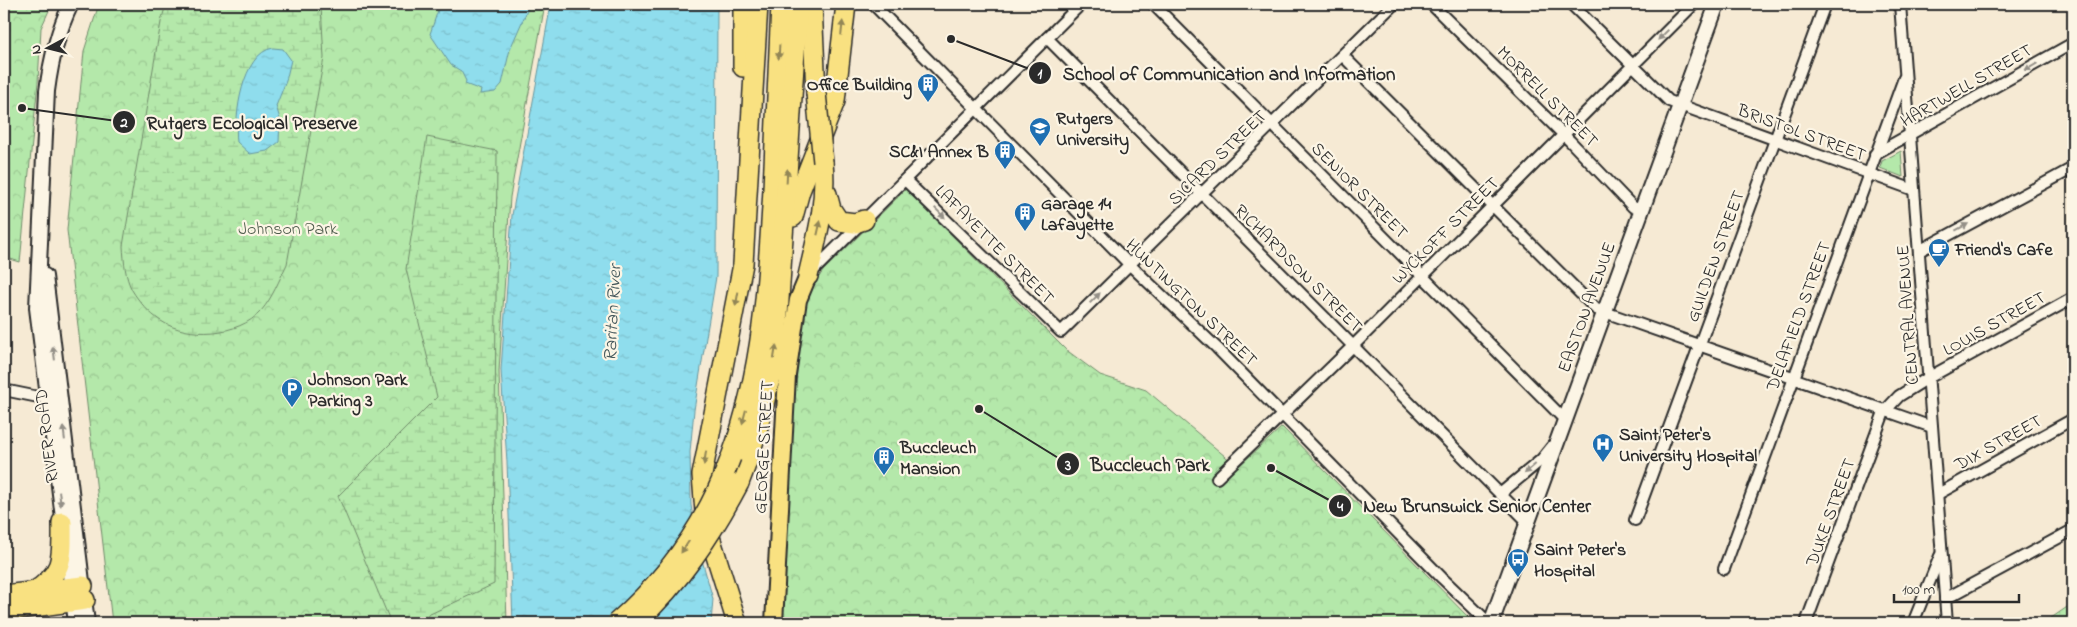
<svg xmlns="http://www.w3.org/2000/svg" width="2077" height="627" font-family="'Indie Flower',sans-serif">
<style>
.green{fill:#b4e8aa;stroke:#708a6a}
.forest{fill:url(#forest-crowns);stroke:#708a6a}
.wetland{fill:url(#wetland-marsh);stroke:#708a6a}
.water{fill:url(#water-ripples);stroke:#67969f}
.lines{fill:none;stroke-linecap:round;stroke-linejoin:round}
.street-casing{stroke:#2b2b2b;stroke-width:14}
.secondary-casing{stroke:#2b2b2b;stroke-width:18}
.primary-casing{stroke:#2b2b2b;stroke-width:20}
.highway-casing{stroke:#2b2b2b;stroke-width:22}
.street{stroke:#fcf5e5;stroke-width:10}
.secondary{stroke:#fcf5e5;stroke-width:14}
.primary{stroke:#f9e181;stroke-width:16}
.highway{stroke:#f9e181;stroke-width:19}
.highway-bridge-casing{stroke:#2b2b2b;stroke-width:22;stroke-linecap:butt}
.highway-bridge{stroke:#f9e181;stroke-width:19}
.oneway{fill:#928656}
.oneway2{fill:#949088}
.labels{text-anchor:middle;stroke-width:4.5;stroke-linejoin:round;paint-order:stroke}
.poi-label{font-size:18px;font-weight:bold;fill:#2b2b2b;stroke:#fcf5e5;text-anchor:start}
.street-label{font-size:18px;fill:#2b2b2b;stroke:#fcf5e5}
.park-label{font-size:18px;fill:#4d5a4b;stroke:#fcf5e5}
.water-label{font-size:19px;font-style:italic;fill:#44585c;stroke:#fcf5e5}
.leader{fill:none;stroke:#2b2b2b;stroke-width:2}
.callout-dot{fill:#2b2b2b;stroke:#fcf5e5;stroke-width:2}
.mark-label{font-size:15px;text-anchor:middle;font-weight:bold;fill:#fff}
.callout-label{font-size:19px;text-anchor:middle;font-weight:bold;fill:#2b2b2b;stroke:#fcf5e5;stroke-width:4.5;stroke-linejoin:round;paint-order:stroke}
</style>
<defs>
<pattern id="forest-crowns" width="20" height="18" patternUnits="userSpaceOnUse" patternTransform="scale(1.25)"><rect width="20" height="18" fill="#b4e8aa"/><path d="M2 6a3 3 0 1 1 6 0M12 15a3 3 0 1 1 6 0" fill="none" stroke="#9bc792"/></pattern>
<pattern id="wetland-marsh" width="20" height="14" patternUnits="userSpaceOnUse" patternTransform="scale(1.25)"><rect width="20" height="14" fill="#b4e8aa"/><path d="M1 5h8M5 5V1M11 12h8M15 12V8" fill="none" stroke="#9bc792"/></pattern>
<pattern id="water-ripples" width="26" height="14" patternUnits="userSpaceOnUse" patternTransform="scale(1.25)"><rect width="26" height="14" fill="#8fdded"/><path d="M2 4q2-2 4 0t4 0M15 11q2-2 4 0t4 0" fill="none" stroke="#7cbecb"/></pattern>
</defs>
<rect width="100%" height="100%" fill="#f6ead4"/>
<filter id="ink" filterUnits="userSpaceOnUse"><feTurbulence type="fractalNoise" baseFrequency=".02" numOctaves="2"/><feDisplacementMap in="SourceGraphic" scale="10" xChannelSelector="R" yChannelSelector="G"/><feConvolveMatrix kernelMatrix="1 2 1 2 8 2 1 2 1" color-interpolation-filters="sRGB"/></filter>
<g filter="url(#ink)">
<!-- green -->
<path class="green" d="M1901,151L1903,177L1880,168L1882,161Z"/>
<!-- forest -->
<g class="forest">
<path d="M7,4H52L41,28L38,82L20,262L4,257V162L9,135Z"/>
<path d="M99,4H545L510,197L499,371L507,623H112L67,230L84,51Z"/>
<path d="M906,189L1065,349L1100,375L1146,390L1238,467L1282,427L1474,623H779L792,371L806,296L823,271Z"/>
<path d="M2073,603V623H2044Z"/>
</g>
<!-- wetland -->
<g class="wetland">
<path d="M166,4H321V6L324,58L287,264C279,280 273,297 261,311C239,336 188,339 161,321C150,314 139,302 132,290C125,277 124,261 123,246L161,22Z"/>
<path d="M427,137L497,151L494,584L411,623H391L338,496L437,397L406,269Z"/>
</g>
<!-- water -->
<g class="water">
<path d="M440,4H530L510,49L502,84L495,92L480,94L481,90L465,84L466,81L461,71L451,65L430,34Z"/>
<path d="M551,4H717L716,277L694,410L690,452L691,505L696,539L713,599L711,623H513L507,462L501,370L512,215Z"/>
<path d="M273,48L283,49L291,60L286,81L276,106L280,119L279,142L267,151L250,154L237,142C234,117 242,53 273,48Z"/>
</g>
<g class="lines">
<!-- street casing -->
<g class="street-casing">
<g id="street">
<path d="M873,4L1129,264L1217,348L1442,578L1489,623"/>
<path d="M1153,4L1565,420"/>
<path d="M1431,4L1570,141L1633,207L1641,210"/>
<path d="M1571,4L1669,101L1914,190"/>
<path d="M1900,4L1947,623"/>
<path d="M1047,38L1528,522"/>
<path d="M1343,56L1596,309L1932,427"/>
<path d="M1875,154L2073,43"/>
<path d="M905,180L1061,332L1394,4"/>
<path d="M1919,251L2073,168"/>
<path d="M812,272L1081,4"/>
<path d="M4,390L48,399"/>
<path d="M1217,478L1353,346L1694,4"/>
<path d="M1500,494L1541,460L1553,445"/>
<path d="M1938,494L2073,419"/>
<path d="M1635,520L1825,4"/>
<path d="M1724,569L1904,78"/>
<path d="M1945,599L2073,530"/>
<path d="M1806,623L1884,412L1899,396L1928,378L2073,298"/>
<path d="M1913,623L1940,556"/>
</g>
</g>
<!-- secondary casing -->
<g class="secondary-casing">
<g id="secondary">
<path d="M71,4C57,32 51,60 47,91L37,308L76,623"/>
<path d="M45,276L87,623"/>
<path d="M1491,623L1717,4"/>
</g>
</g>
<!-- primary casing -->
<g class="primary-casing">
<path id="primary" d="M774,623L787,375L798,300L808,276"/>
</g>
<!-- highway casing -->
<g class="highway-casing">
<g id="highway">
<path d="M743,4V67"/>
<path d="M812,4L816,93"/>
<path d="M827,194L831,209L839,221L855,223L864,220"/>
<path d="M793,217L800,191L835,101L846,4"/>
<path d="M808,276C817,236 827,204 823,162"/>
<path d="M731,457C763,371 768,280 773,189C776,127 778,66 781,4"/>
<path d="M739,483C757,438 768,394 776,346L798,4"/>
<path d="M33,592C65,573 62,556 62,522"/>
<path d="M4,595L83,586"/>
<path d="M4,611L85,600"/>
<path d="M737,623L706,524L702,475L743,264L758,4"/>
</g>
</g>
<!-- street -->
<use href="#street" class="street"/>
<!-- secondary -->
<use href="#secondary" class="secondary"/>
<!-- primary -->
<use href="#primary" class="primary"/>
<!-- highway -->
<use href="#highway" class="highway"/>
<!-- highway-bridge casing -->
<g class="highway-bridge-casing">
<g id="highway-bridge">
<path d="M816,93L823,162"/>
<path d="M616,623C668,578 707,522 731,457"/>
<path d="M636,623C680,582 711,536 739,483"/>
</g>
</g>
<!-- highway-bridge -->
<use href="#highway-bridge" class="highway-bridge"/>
</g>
<!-- one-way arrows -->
<defs><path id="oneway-solid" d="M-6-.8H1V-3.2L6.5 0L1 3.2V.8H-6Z" transform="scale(1.25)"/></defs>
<g class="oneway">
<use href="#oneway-solid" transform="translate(842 28) rotate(-84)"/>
<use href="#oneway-solid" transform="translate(779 52) rotate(93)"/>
<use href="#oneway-solid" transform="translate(787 176) rotate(-87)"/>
<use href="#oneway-solid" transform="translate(819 228) rotate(-77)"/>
<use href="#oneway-solid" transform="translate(737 299) rotate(100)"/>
<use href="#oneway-solid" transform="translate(775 352) rotate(-81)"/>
<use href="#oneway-solid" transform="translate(744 417) rotate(105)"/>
<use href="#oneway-solid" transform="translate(705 458) rotate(99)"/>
<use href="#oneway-solid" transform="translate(685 547) rotate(124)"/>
</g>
<g class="oneway2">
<use href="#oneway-solid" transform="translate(1663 35) rotate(135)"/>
<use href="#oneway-solid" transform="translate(2031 67) rotate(150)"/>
<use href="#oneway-solid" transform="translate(940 213) rotate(45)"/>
<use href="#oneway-solid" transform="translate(1962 227) rotate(-28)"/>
<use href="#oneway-solid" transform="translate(1095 298) rotate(-45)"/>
<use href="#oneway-solid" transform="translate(54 353) rotate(-97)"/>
<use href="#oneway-solid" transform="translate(64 433) rotate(-97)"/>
<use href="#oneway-solid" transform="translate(1530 469) rotate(139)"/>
<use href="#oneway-solid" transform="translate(60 499) rotate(83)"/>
</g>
</g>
<!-- icons -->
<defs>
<g id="building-pin" transform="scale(1.125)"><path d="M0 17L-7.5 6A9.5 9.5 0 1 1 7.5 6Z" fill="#1f6fb2" stroke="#fcf5e5"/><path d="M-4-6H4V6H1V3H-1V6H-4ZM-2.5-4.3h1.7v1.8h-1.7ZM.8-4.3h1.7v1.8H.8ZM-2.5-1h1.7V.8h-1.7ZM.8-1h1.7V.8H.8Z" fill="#fff"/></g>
<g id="university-pin" transform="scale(1.125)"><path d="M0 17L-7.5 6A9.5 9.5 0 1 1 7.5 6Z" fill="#1f6fb2" stroke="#fcf5e5"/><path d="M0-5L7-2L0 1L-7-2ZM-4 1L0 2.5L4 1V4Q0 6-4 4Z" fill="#fff"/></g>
<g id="cafe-pin" transform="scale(1.125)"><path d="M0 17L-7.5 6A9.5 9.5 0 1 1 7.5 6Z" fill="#1f6fb2" stroke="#fcf5e5"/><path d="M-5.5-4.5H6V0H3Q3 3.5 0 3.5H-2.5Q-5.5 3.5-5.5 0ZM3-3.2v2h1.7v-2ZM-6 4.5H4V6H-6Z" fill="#fff"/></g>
<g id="parking-pin" transform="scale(1.125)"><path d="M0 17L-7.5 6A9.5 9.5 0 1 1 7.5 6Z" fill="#1f6fb2" stroke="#fcf5e5"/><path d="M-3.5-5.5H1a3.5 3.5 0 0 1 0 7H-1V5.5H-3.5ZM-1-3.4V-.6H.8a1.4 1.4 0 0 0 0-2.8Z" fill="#fff"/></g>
<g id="hospital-pin" transform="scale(1.125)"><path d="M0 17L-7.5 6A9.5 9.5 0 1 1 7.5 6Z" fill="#1f6fb2" stroke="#fcf5e5"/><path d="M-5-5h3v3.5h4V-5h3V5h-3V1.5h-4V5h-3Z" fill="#fff"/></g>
<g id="bus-pin" transform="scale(1.125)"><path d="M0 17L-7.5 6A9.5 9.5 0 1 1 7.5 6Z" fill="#1f6fb2" stroke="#fcf5e5"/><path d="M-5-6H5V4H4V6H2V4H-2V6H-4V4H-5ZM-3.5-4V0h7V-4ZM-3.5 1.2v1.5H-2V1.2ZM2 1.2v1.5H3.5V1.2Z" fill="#fff"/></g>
</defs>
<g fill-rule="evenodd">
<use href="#building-pin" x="928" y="84"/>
<use href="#university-pin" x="1040" y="128"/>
<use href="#building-pin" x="1005" y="151"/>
<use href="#building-pin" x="1025" y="213"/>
<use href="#cafe-pin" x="1939" y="249"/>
<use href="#parking-pin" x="292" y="389"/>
<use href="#hospital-pin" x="1603" y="444"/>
<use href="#building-pin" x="884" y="457"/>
<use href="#bus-pin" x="1518" y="559"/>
</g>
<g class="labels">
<!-- poi labels -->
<g class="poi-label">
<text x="912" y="90" text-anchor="end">Office Building</text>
<text x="1056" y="124">Rutgers<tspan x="1056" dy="21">University</tspan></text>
<text x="989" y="157" text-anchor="end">SC&amp;I Annex B</text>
<text x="1041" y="209">Garage 14<tspan x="1041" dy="21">Lafayette</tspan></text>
<text x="1955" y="255">Friend's Cafe</text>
<text x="308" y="385">Johnson Park<tspan x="308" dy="21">Parking 3</tspan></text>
<text x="1619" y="440">Saint Peter's<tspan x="1619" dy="21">University Hospital</tspan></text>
<text x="900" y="453">Buccleuch<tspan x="900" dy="21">Mansion</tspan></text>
<text x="1534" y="555">Saint Peter's<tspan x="1534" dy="21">Hospital</tspan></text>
</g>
<!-- street labels -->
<g class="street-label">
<text transform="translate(1966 85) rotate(-30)" y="6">HARTWELL STREET</text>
<text transform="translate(1548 96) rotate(45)" y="6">MORRELL STREET</text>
<text transform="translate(1802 132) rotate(20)" y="6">BRISTOL STREET</text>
<text transform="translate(1217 157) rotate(-44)" y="6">SICARD STREET</text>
<text transform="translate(1360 190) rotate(45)" y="6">SENIOR STREET</text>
<text transform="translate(1445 230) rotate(-45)" y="6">WYCKOFF STREET</text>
<text transform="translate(995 244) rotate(45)" y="6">LAFAYETTE STREET</text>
<text transform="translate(1715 256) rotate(-70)" y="6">GUILDEN STREET</text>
<text transform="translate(1299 268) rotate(45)" y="6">RICHARDSON STREET</text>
<text transform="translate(1192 302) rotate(44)" y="6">HUNTINGTON STREET</text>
<text transform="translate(1586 307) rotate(-70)" y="6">EASTON AVENUE</text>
<text transform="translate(1907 315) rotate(-94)" y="6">CENTRAL AVENUE</text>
<text transform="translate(1798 316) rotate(-70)" y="6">DELAFIELD STREET</text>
<text transform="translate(1994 323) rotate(-29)" y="6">LOUIS STREET</text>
<text transform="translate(46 436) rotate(-97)" y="6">RIVER ROAD</text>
<text transform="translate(1998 442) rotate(-29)" y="6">DIX STREET</text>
<text transform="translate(763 447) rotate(-87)" y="6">GEORGE STREET</text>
<text transform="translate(1830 512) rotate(-70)" y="6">DUKE STREET</text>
</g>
<!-- park labels -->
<g class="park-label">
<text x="288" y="234">Johnson Park</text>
</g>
<!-- water labels -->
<g class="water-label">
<text transform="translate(611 313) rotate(-87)" y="7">Raritan River</text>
</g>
</g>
<!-- callouts -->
<path class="leader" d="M951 39L1040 73M22 108L124 122M979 409L1068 464M1271 468L1340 506"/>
<g class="callout-dot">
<circle cx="951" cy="39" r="5"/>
<circle cx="22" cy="108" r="5"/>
<circle cx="979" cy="409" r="5"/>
<circle cx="1271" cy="468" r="5"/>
<circle cx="1040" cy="73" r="12"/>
<circle cx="124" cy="122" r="12"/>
<circle cx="1068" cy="464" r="12"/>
<circle cx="1340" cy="506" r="12"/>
</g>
<g class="mark-label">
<text x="1040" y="78">1</text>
<text x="124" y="127">2</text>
<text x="1068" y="470">3</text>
<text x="1340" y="511">4</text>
</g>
<g class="callout-label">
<text x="1229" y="80">School of Communication and Information</text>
<text x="252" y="129">Rutgers Ecological Preserve</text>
<text x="1150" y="471">Buccleuch Park</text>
<text x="1477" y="512">New Brunswick Senior Center</text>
</g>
<!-- margin -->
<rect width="2077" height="627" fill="none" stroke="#fcf5e5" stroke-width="20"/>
<rect x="10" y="10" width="2057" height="607" fill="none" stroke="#2b2b2b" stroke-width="2" filter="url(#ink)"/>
<!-- north arrow -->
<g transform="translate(48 48) rotate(263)" stroke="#fcf5e5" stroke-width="4" paint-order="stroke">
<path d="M0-4L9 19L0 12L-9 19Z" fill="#2b2b2b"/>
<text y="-8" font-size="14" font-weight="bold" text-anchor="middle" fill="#2b2b2b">N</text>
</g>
<!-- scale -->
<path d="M1894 594v8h125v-8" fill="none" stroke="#2b2b2b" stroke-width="2.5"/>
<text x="1902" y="594" font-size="15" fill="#2b2b2b" stroke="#fcf5e5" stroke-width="4" paint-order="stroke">100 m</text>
</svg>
